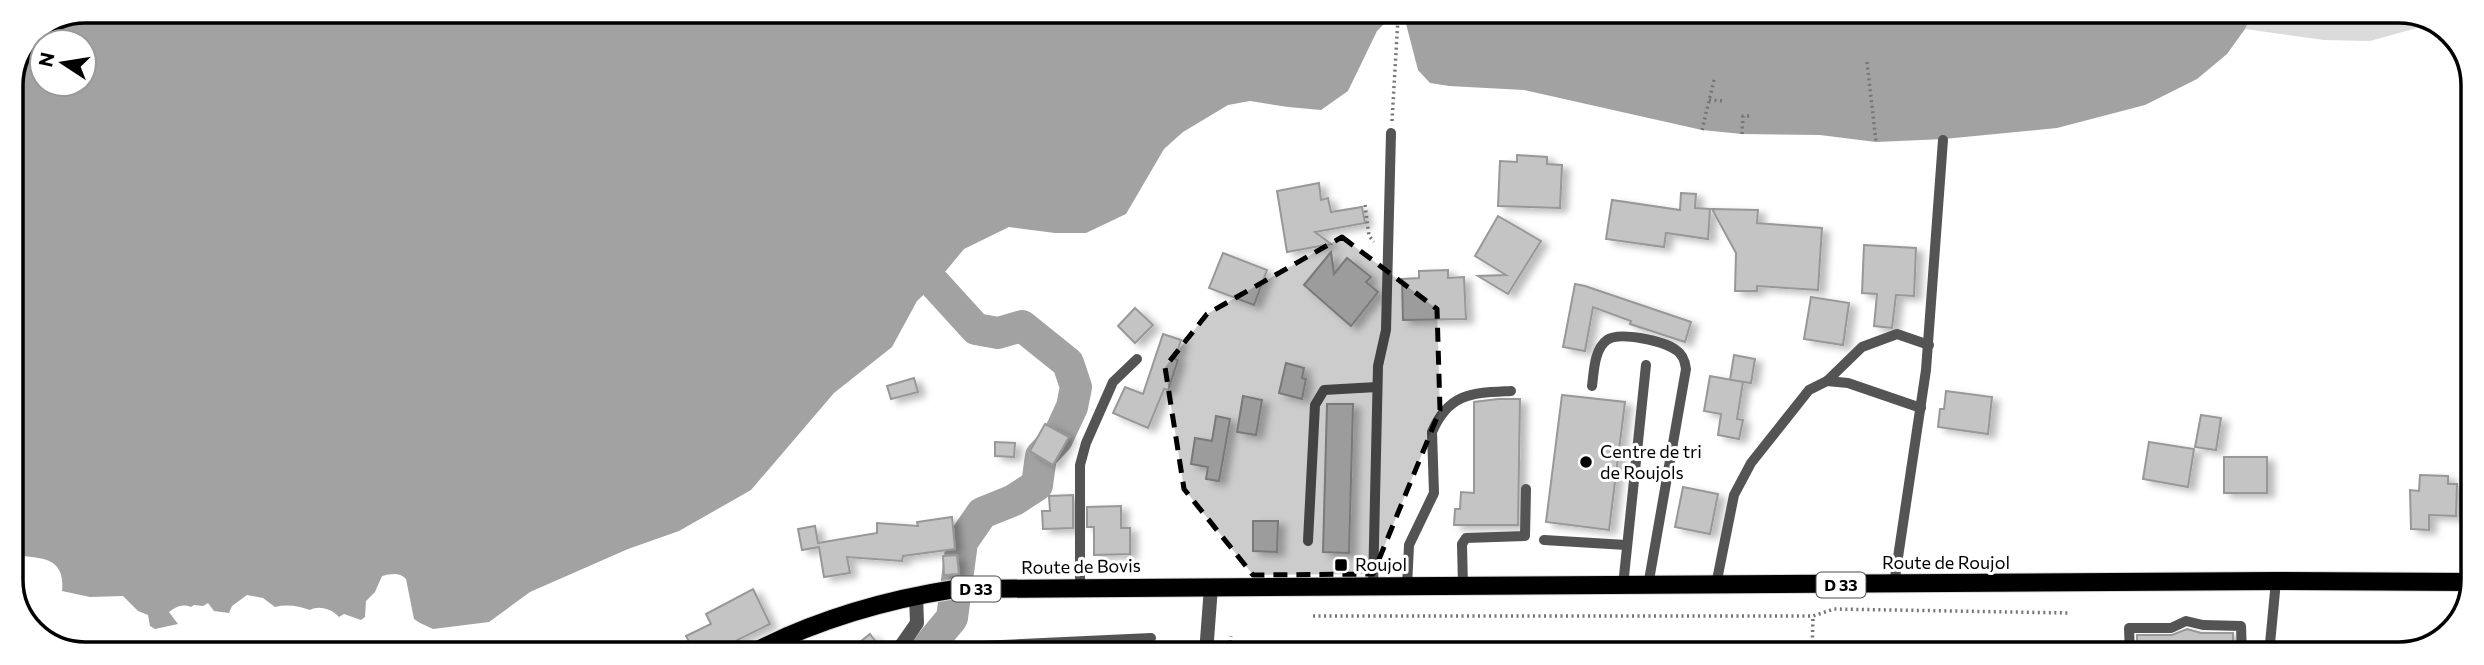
<svg xmlns="http://www.w3.org/2000/svg" width="2484" height="665" font-family="Commissioner,sans-serif">
<style>
.green{fill:#dbdbdb}
.water{fill:#a2a2a2;fill-rule:evenodd}
.lines{fill:none;stroke-linecap:round;stroke-linejoin:round}
.river{stroke:#a2a2a2;stroke-width:32}
.building{fill:#c4c4c4;stroke:#989898;stroke-width:2;filter:url(#shadow)}
.primary-casing{stroke:#dbdbdb;stroke-width:20}
.path{stroke:#767676;stroke-width:3.5;stroke-dasharray:2 3.5;stroke-linecap:butt}
.lane{stroke:#545454;stroke-width:10}
.street{stroke:#545454;stroke-width:14}
.primary{stroke:#000;stroke-width:18}
.marked{fill:#000;fill-opacity:0.2;stroke:#000;stroke-width:5;stroke-dasharray:14 9;stroke-linejoin:round}
.poi-dot{fill:#000;stroke:#fff;stroke-width:2.5}
.labels{text-anchor:middle;stroke-width:6;stroke-linejoin:round;paint-order:stroke}
.shield{fill:#fff;stroke:#4c4c4c;stroke-width:2}
.shield-label{font-size:16px;font-weight:bold;fill:#000}
.poi-label{font-size:18px;fill:#000;stroke:#fff;text-anchor:start}
.street-label{font-size:18px;fill:#000;stroke:#fff}
.rim{fill:none;stroke:#000;stroke-width:3.5}
</style>
<defs>
<filter id="shadow"><feDropShadow dx="7" dy="4" stdDeviation="3.5" flood-color="#0004"/></filter>
</defs>
<rect width="100%" height="100%" fill="#fff"/>
<!-- green -->
<path class="green" d="M2252,13H2418L2435,23L2370,41L2324,40L2245,29Z"/>
<!-- water -->
<path class="water" d="M85,11L2252,13L2245,29L2227,54L2197,79L2145,105L2057,128L1944,139L1876,142L1820,135L1742,134L1702,130L1524,90L1449,86L1430,83L1418,70L1405,20L1393,18L1385,23L1377,31L1348,91L1321,110L1288,107L1250,101L1228,105L1183,132L1164,149L1126,214L1086,233H1055L1009,227L964,249L935,284L917,301L892,347L834,393L751,490L679,531L628,549L530,592L489,622L433,629L420,623L414,619L406,579C399,572 391,574 382,576L375,592L366,601L365,617L361,620L344,614L339,617C332,609 319,605 310,610C299,606 287,604 275,607L263,598L247,595L232,606L229,613L214,611L208,603L203,606L194,605L191,607C182,604 177,606 169,612L178,624L155,629L150,626L148,615L138,611L123,596L90,597L62,591C66,555 38,558 11,555V84L33,32ZM42,42H84V84H42Z"/>
<g class="lines">
<!-- river -->
<path class="river" d="M923,653L952,618L962,542L982,513L1014,500L1037,485L1041,456L1057,439L1072,407L1076,387L1068,363L1022,326L998,333L976,329L935,284"/>
</g>
<!-- building -->
<g class="building">
<path d="M1517,155L1547,157V164L1562,165L1560,208L1498,206L1500,161L1517,162Z"/>
<path d="M1319,183L1321,200L1328,198L1331,212L1362,207L1365,223L1315,232L1331,244L1287,252L1277,191Z"/>
<path d="M1681,193L1696,194L1695,208L1710,209L1708,239L1666,233L1664,247L1606,239L1612,200L1680,210Z"/>
<path d="M1712,209L1758,210L1757,223L1822,228L1818,290L1757,286V291H1735L1736,253Z"/>
<path d="M1498,216L1541,241L1508,294L1478,276L1506,275L1475,256Z"/>
<path d="M1864,245L1916,248L1914,296L1896,295L1892,328L1874,326L1877,294L1862,293Z"/>
<path d="M1331,252L1334,274L1347,258L1371,277L1366,282L1378,292L1351,326L1304,285Z"/>
<path d="M1223,253L1267,270L1254,305L1209,288Z"/>
<path d="M1448,270V278L1464,277L1466,319L1403,320L1402,279L1419,278V271Z"/>
<path d="M1575,284L1585,286L1691,322L1685,342L1630,324L1631,321L1593,307L1585,351L1563,347Z"/>
<path d="M1811,297L1849,303L1843,345L1804,339Z"/>
<path d="M1135,308L1153,325L1135,343L1118,326Z"/>
<path d="M1163,334L1181,340L1175,359L1178,360L1168,390L1164,389L1148,428L1113,413L1125,387L1143,394Z"/>
<path d="M1734,355L1755,359L1751,383L1730,380Z"/>
<path d="M1286,363L1304,368L1302,378L1306,379L1302,399L1279,393Z"/>
<path d="M1710,376L1743,382L1737,419L1743,420L1739,439L1718,435L1721,414L1704,411Z"/>
<path d="M914,378L918,392L891,399L887,386Z"/>
<path d="M1946,391L1992,397L1988,434L1938,427L1940,409H1944Z"/>
<path d="M1562,395L1625,402L1609,530L1546,522Z"/>
<path d="M1243,396L1262,400L1256,435L1237,432Z"/>
<path d="M1498,399H1520L1518,525H1454L1455,509H1460L1461,492L1474,493V402Z"/>
<path d="M1327,404H1353L1349,553L1323,552Z"/>
<path d="M2201,415L2221,418L2216,450L2195,447Z"/>
<path d="M1216,416L1230,419L1219,481L1206,479L1208,467L1191,464L1195,438L1212,441Z"/>
<path d="M1045,424L1069,437L1053,465L1030,451Z"/>
<path d="M995,442L1015,443L1014,457L995,456Z"/>
<path d="M2149,442L2194,449L2188,487L2143,479Z"/>
<rect x="2224" y="457" width="43" height="36"/>
<path d="M2420,475L2448,476V484H2457L2456,516L2429,515V530L2411,529L2410,490L2419,491Z"/>
<path d="M1683,487L1718,494L1710,534L1675,527Z"/>
<path d="M1073,495V528L1043,529L1042,511H1050L1049,496Z"/>
<path d="M1121,506V528H1130V554L1094,555V527H1087V507Z"/>
<path d="M952,517L955,549L903,556L902,561L847,557L850,573L824,577L819,547L802,550L798,529L815,526L818,543L877,533V523L918,526L917,522Z"/>
<path d="M1253,521H1278L1277,552L1253,551Z"/>
<path d="M957,555L959,574L944,575L943,556Z"/>
<path d="M753,589L770,624L711,653H695L686,636L711,624L706,614Z"/>
<path d="M2187,629L2201,633H2233V654H2137V635H2172Z"/>
<path d="M870,634L885,653H846Z"/>
</g>
<g class="lines">
<!-- primary casing -->
<g class="primary-casing">
<path id="primary" d="M752,653C816,620 884,600 955,589L2276,581L2471,582"/>
</g>
<!-- path -->
<g class="path">
<path d="M1867,62L1876,142"/>
<path d="M1709,100L1725,101"/>
<path d="M1392,121L1398,18"/>
<path d="M1702,130L1714,80"/>
<path d="M1742,134L1743,116H1749"/>
<path d="M1365,205L1369,236L1374,242"/>
<path d="M1313,616H1813L1834,609L2070,613"/>
<path d="M1229,653L1231,636"/>
<path d="M1812,654L1813,616"/>
</g>
<!-- lane -->
<g class="lane">
<path d="M1827,381L1862,347L1897,334L1929,345"/>
<path d="M1592,386C1594,372 1594,349 1607,340C1619,331 1664,341 1676,350C1683,354 1685,361 1686,369L1648,586"/>
<path d="M1544,540L1626,545"/>
<path d="M1308,541L1315,405L1324,390L1377,387"/>
<path d="M1894,584L1926,370L1943,140"/>
<path d="M1716,585L1734,495L1751,463L1809,390L1827,381L1848,383L1921,408"/>
<path d="M1623,586L1646,365"/>
<path d="M1373,587L1378,366L1386,330L1391,133"/>
<path d="M1407,587L1409,545L1434,493L1432,432C1449,392 1473,393 1511,391"/>
<path d="M1463,587L1462,544L1466,538L1525,536L1526,489"/>
<path d="M1080,588V465L1086,443L1113,382L1137,359"/>
<path d="M954,653L960,647L1151,638"/>
<path d="M2130,654L2129,628H2171L2186,621L2203,625L2241,626L2242,654"/>
<path d="M2269,654L2276,581"/>
</g>
<!-- street -->
<g class="street">
<path d="M896,653L917,623L916,595"/>
<path d="M1206,653L1211,587"/>
</g>
<!-- primary -->
<use href="#primary" class="primary"/>
</g>
<!-- marked area -->
<path class="marked" d="M1342,237L1437,309L1440,410L1373,574L1253,575L1184,489L1165,367L1207,314Z"/>
<!-- markers -->
<g class="poi-dot">
<circle cx="1586" cy="462" r="7"/>
<rect x="1334" y="558" width="14" height="14" rx="3.5"/>
</g>
<g class="labels">
<!-- shield labels -->
<g class="shield">
<rect x="1816.5" y="572.5" width="49" height="25" rx="5"/>
<rect x="951.5" y="576.5" width="49" height="25" rx="5"/>
</g>
<g class="shield-label">
<text x="1841" y="591">D 33</text>
<text x="976" y="595">D 33</text>
</g>
<!-- poi labels -->
<g class="poi-label">
<text x="1600" y="458">Centre de tri<tspan x="1600" dy="21">de Roujols</tspan></text>
<text x="1355" y="571">Roujol</text>
</g>
<!-- street labels -->
<g class="street-label">
<text x="1946" y="569">Route de Roujol</text>
<text transform="translate(1081 567) rotate(-1)" y="6">Route de Bovis</text>
</g>
</g>
<!-- crop -->
<path d="M0 0H2484V665H0ZM85 23H2399A62 62 0 0 1 2461 85V580A62 62 0 0 1 2399 642H85A62 62 0 0 1 23 580V85A62 62 0 0 1 85 23Z" fill="#fff" fill-rule="evenodd"/>
<path class="rim" d="M85 23H2399A62 62 0 0 1 2461 85V580A62 62 0 0 1 2399 642H85A62 62 0 0 1 23 580V85A62 62 0 0 1 85 23Z"/>
<!-- north arrow -->
<g transform="translate(63 63) rotate(282)"><circle r="33" fill="#ffffff" stroke="#999999" stroke-width="2"/>
<path d="M0-5L12 26L0 18L-12 26Z" fill="#000000"/>
<text y="-10" font-size="19" font-weight="bold" text-anchor="middle" fill="#000000">N</text>
</g>
</svg>
